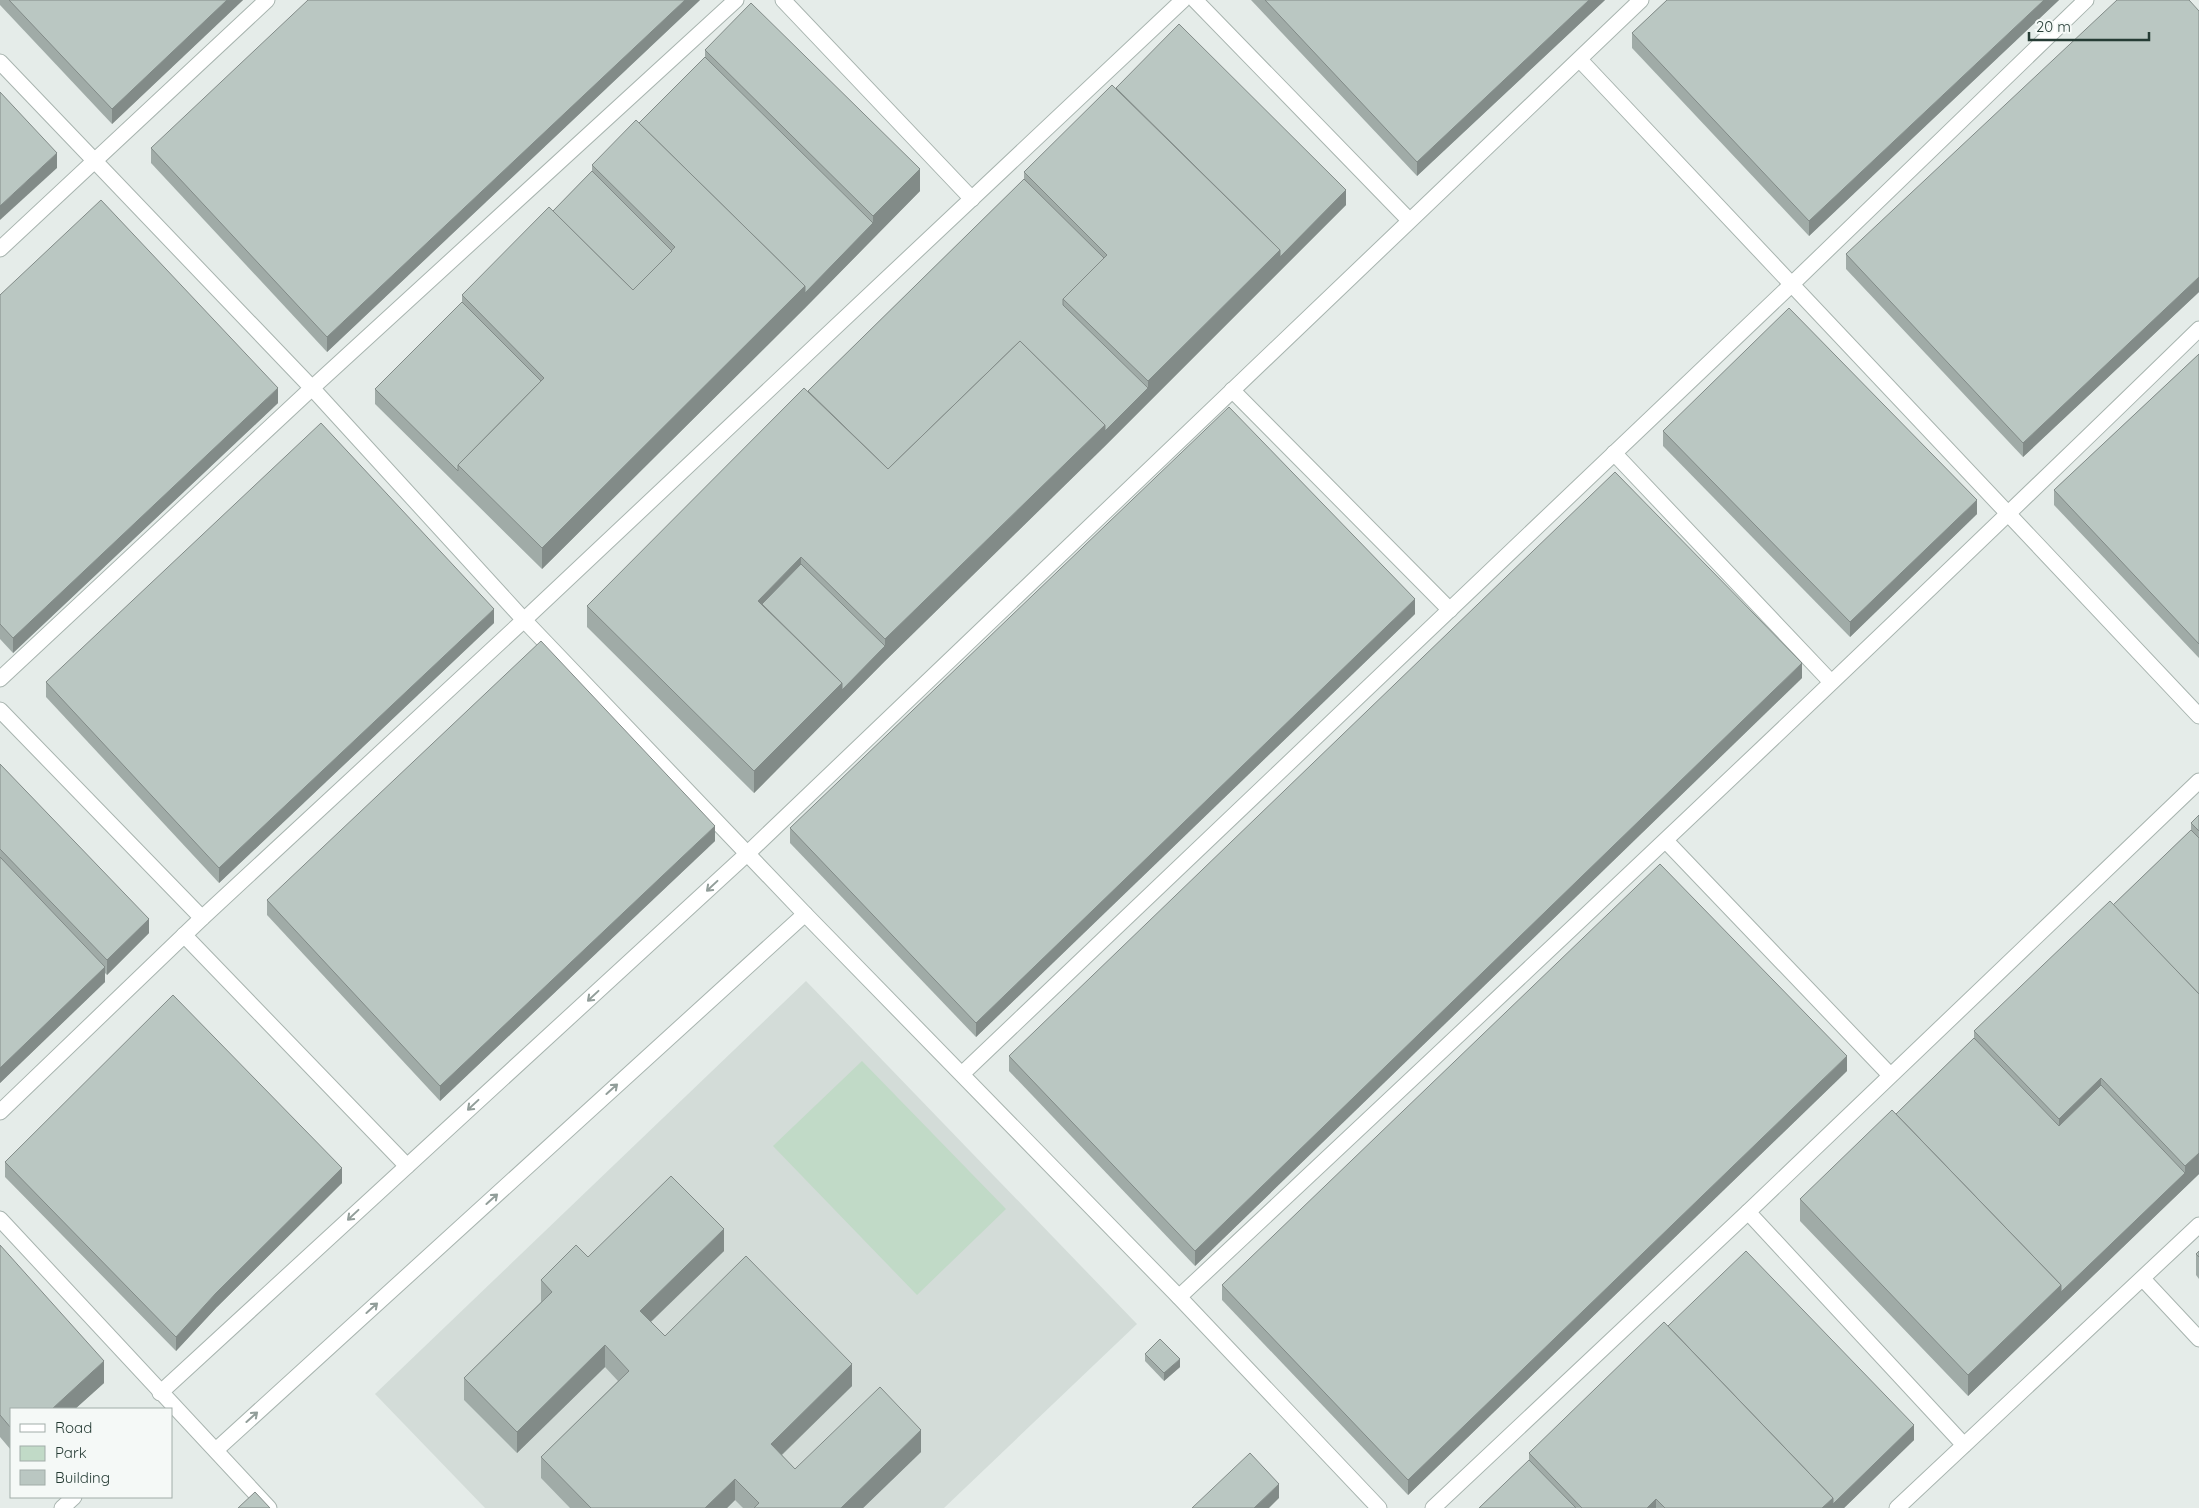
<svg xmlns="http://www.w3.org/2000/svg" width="2199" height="1508" font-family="Quicksand,sans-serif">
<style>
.built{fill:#d3dcd8}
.park{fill:#c1dac7}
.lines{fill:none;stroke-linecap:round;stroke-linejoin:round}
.minor-casing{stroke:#a8b4af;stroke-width:17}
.minor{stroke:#fff;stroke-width:15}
.wall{fill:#a0aba7}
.shaded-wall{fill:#828b88}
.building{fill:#bac7c2;stroke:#828b88}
.oneway{stroke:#929e9a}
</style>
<rect width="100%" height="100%" fill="#e5ece9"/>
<!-- built -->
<path class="built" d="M806,981L1137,1324L944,1508H485L375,1394Z"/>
<!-- park -->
<path class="park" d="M862,1061L1006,1209L917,1295L773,1146Z"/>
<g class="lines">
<!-- minor casing -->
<g class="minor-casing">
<g id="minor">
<path d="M783,0L972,199"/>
<path d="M1195,0L1409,220"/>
<path d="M1580,60L2199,716"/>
<path d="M0,62L312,388L524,620L805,914L1179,1297L1379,1508"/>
<path d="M0,249L267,0"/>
<path d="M1232,390L1450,610"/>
<path d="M1614,453L1831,682"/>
<path d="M0,679L312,388L736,0"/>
<path d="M0,710L202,918"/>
<path d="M1666,841L1890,1075"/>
<path d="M184,935L407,1166"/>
<path d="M962,1074L1792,284L2086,0"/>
<path d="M0,1112L202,918L524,620L1183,0"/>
<path d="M1748,1212L1964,1445"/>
<path d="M0,1219L269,1508"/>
<path d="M2143,1279L2199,1339"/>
<path d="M1179,1297C1521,977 1863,656 2199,329"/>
<path d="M160,1393L748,853L1641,0"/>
<path d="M216,1450L805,914"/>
<path d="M62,1508L74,1497"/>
<path d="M1433,1508L1748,1212L2199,781"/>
<path d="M1897,1508L2199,1225"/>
</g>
</g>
<!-- minor -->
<use href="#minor" class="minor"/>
</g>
<!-- wall -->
<g class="wall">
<path d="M0,0H243L112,124L0,5Z"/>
<path d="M700,0L327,352L151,163V148Z"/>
<path d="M1251,0H1605L1417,176Z"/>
<path d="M1667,0H2059L1809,236L1632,48V33Z"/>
<path d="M2199,11V292L2023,457L1846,269V254Z"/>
<path d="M705,50L920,191L805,308L542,569L375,404V389L462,302V295L553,211L592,171V165L639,123L705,57Z"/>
<path d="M1116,88L1346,205L1105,446V445V446L885,661L754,793L587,627V606L808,391L1024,179V172Z"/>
<path d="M0,295L278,403L13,653L0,639Z"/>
<path d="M2199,354V658L2054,505V490Z"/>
<path d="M1663,431L1977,514L1850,637L1663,446Z"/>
<path d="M1415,614L976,1037L790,843V828Z"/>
<path d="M494,623L219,883L46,697V682Z"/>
<path d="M1802,678L1195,1266L1009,1071V1056Z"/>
<path d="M0,764L149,933L107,975L105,973V982L0,1083Z"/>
<path d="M2199,815V1174L1968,1396L1800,1221V1199L1896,1114L1974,1038V1031L2113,905L2191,830V823Z"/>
<path d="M715,841L440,1101L267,915V900Z"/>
<path d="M1847,1071L1408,1495L1222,1300V1285Z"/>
<path d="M5,1162L342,1183L216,1308L176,1351L5,1177Z"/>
<path d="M0,1245L104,1383L75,1409H11V1450L0,1437Z"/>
<path d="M724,1251L651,1322L665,1336L852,1386L782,1455L795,1469L921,1452L863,1508H743L735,1500L727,1508H570L541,1478V1457L618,1381L605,1367L517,1453L464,1400V1378L541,1302V1280L588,1257Z"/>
<path d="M2199,1251V1279L2196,1275V1254Z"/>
<path d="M1668,1326L1914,1440L1844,1508H1479L1529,1460V1453Z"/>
<path d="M1145,1354L1180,1367L1164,1381L1145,1361Z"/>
</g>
<!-- shaded-wall -->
<g class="shaded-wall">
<path d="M227,0H243L112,124V109Z"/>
<path d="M685,0H700L327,352V337Z"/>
<path d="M1589,0H1605L1417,176V162Z"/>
<path d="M2044,0H2059L1809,236V221Z"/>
<path d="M57,153V168L0,220V206Z"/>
<path d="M920,169V191L805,308L542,569V548L805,286L873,223V216Z"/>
<path d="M1346,190V205L1148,403V381L1280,250Z"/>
<path d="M2199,277V292L2023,457V443Z"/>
<path d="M278,388V403L13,653V638Z"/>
<path d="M1148,388V403L1105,446V431Z"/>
<path d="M1105,425V446L885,661V639Z"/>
<path d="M1977,500V514L1850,637V622Z"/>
<path d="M801,557V579L766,615L758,601Z"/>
<path d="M1415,599V614L976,1037V1023Z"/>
<path d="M494,609V623L219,883V868Z"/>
<path d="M885,646V661L754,793V771L842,683Z"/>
<path d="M1802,663V678L1195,1266V1251Z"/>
<path d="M715,826V841L440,1101V1086Z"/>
<path d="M149,919V933L107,975V960Z"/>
<path d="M105,967V982L0,1083V1068Z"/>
<path d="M1847,1056V1071L1408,1495V1480Z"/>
<path d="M2101,1078V1100L2059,1141V1119Z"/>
<path d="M2199,1153V1174L1968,1396V1375L2061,1285L2185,1173V1166Z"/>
<path d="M342,1168V1183L216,1308L176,1351V1337L216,1293Z"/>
<path d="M724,1229V1251L640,1332V1311Z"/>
<path d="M605,1345V1367L517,1453V1432Z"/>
<path d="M1180,1359V1367L1164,1381V1373Z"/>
<path d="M104,1361V1383L75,1409H52Z"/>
<path d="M852,1364V1386L771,1465V1444Z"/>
<path d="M1914,1425V1440L1844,1508H1833V1504Z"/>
<path d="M921,1430V1452L863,1508H841Z"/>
<path d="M735,1479V1500L727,1508H705Z"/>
<path d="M1279,1484V1498L1269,1508H1254Z"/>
<path d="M1833,1498V1508H1822Z"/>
<path d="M1656,1499V1508H1647Z"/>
</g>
<!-- building -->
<g class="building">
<path d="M9,0H227L112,109Z"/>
<path d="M308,0H685L327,337L151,148Z"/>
<path d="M1265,0H1589L1417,162Z"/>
<path d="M1667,0H2044L1809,221L1632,33Z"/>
<path d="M2117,0H2189L2199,11V277L2023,443L1846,254Z"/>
<path d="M751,3L920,169L873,216L705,50Z"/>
<path d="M1179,24L1346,190L1280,257V250L1116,88Z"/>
<path d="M705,57L873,223L805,293V286L639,123Z"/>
<path d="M1112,85L1280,250L1148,381L1063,299L1107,255L1024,172Z"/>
<path d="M0,92L57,153L0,206Z"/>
<path d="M636,120L805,286L542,548L458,465L544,378L462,295L549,207L633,290L675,247L592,165Z"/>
<path d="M592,171L672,251L633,290L553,211Z"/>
<path d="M1024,179L1104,258L1063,299V305L1148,388L1105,431V425L1020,341L888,469L808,391Z"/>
<path d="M101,200L278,388L13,638L0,624V295Z"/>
<path d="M462,302L541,381L458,465V471L375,389Z"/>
<path d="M1789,308L1977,500L1850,622L1663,431Z"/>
<path d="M1020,341L1105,425L885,639L801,557L758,601L842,683L754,771L587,606L804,388L888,469Z"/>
<path d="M2199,354V644L2054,490Z"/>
<path d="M1229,407L1415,599L976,1023L790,828Z"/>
<path d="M321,423L494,609L219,868L46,682Z"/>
<path d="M1615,472L1802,663L1195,1251L1009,1056Z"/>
<path d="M801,564L885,646L842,690V683L762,604Z"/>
<path d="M541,641L715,826L440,1086L267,900Z"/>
<path d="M0,764L149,919L107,960L0,849Z"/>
<path d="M2199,815V831L2191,823Z"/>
<path d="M2191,830L2199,838V994L2113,905Z"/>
<path d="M0,857L105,967L0,1068Z"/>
<path d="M1660,864L1847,1056L1408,1480L1222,1285Z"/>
<path d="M2110,901L2199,994V1153L2185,1166L2101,1078L2059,1119L1974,1031Z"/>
<path d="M173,995L342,1168L216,1293L176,1337L5,1162Z"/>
<path d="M1974,1038L2059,1126L2101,1085L2185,1173L2061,1292V1285L1896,1114Z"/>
<path d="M1892,1110L2061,1285L1968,1375L1800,1199Z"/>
<path d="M671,1176L724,1229L640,1311L665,1336L746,1256L852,1364L771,1444L795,1469L880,1387L921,1430L841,1508H754L759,1503L735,1479L705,1508H591L541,1457L629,1371L605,1345L517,1432L464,1378L552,1292L541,1280L576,1245L588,1257Z"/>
<path d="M0,1245L104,1361L52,1409H11V1428L0,1415Z"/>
<path d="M1746,1251L1914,1425L1833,1504V1498L1668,1326Z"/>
<path d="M2199,1251V1257L2196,1254Z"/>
<path d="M1664,1322L1833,1498L1822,1508H1665L1656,1499L1647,1508H1582L1529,1453Z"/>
<path d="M1160,1339L1180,1359L1164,1373L1145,1354Z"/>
<path d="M1250,1453L1279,1484L1254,1508H1192Z"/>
<path d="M1529,1460L1576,1508H1479Z"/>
<path d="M255,1492L270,1508H238Z"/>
</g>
<!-- one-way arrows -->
<defs><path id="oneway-shaft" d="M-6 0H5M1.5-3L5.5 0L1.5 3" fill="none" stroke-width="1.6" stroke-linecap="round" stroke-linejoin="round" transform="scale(1.25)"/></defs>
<g class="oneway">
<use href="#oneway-shaft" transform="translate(712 886) rotate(137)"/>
<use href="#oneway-shaft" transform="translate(593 996) rotate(137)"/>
<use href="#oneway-shaft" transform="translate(612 1089) rotate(-42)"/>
<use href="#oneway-shaft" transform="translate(473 1105) rotate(137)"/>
<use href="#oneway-shaft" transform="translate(492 1199) rotate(-42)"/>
<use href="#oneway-shaft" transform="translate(353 1215) rotate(137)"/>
<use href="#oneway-shaft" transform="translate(372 1308) rotate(-42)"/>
<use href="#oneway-shaft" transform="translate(252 1417) rotate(-42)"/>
</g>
<!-- legend -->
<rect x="10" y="1408" width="162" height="90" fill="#f5f9f7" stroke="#a2ada9"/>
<rect x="20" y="1424" width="25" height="8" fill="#ffffff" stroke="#a2ada9"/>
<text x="55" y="1433" font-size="15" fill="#263c35">Road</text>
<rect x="20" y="1446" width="25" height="15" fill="#c1dac7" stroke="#a2ada9"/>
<text x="55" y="1458" font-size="15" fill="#263c35">Park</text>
<rect x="20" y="1470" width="25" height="15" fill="#bac7c2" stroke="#a2ada9"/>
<text x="55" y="1483" font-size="15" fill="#263c35">Building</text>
<!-- scale -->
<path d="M2029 32v8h120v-8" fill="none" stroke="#263c35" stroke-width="2.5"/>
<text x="2036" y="32" font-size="15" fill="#263c35" stroke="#f5f9f7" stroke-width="4" paint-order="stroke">20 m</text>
</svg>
